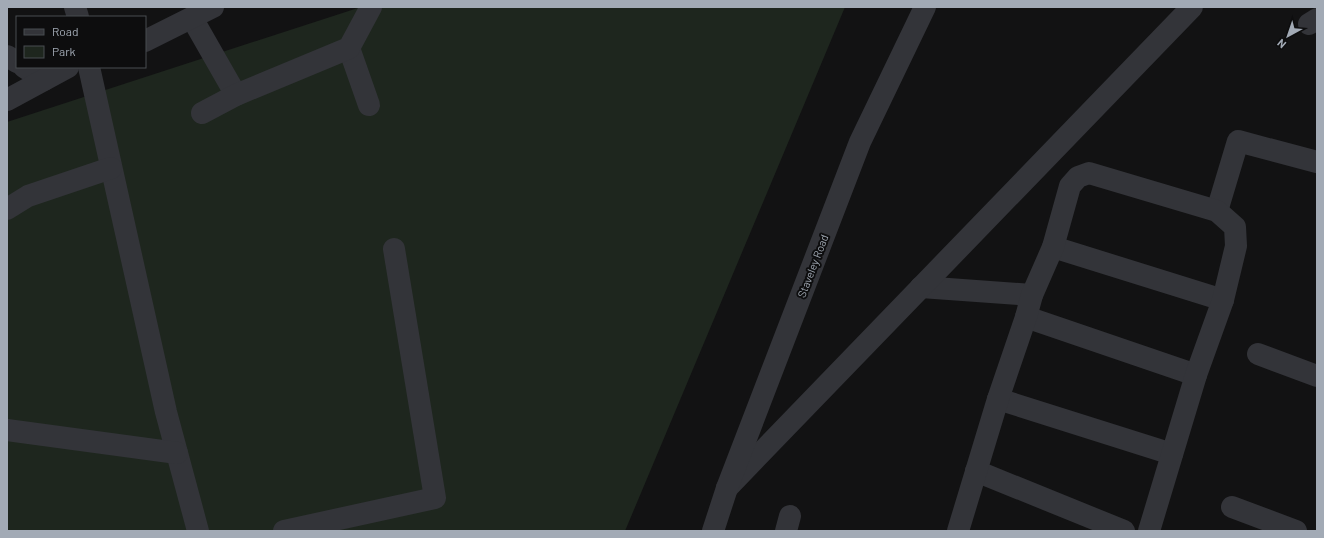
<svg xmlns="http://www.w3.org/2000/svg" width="1324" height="538" font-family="Barlow,sans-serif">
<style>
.green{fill:#1e261e}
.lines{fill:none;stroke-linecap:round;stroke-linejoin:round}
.minor{stroke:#333439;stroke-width:22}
.labels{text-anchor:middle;stroke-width:4;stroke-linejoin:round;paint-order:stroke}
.street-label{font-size:11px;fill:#a2aab5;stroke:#0d0d0e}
</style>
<rect width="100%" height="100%" fill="#121213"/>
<!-- green -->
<path class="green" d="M361,7H845L625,531H7V122Z"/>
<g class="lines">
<!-- minor -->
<g class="minor">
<path d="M75,7L78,17"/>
<path d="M192,18L236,95"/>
<path d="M1309,24L1317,19"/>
<path d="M145,41L213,7"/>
<path d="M349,48L369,105"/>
<path d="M7,56L17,62"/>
<path d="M24,67L44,80"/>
<path d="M89,67L166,412L198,531"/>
<path d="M7,100L68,67"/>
<path d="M202,113L236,95L349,48L371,7"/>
<path d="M7,209L28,196L111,168"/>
<path d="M1217,211L1238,141L1317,162"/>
<path d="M1053,247L1223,300"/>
<path d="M921,287L1032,295"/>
<path d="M1026,317L1196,375"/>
<path d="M1258,354L1317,376"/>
<path d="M998,399L1172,454"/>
<path d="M7,430L177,453"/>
<path d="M976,471L1124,531"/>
<path d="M727,488L1192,7"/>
<path d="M1232,507L1296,531"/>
<path d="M284,531L435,498L394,249"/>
<path d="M713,531L727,488L860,142L925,7"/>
<path d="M786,531L790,516"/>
<path d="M958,531L998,399L1026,317L1032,295L1053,247L1070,186L1078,177L1089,173L1217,211L1235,227L1236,246L1223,300L1196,375L1149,531"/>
</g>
</g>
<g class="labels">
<!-- street labels -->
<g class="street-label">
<text transform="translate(813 266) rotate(-69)" y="4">Staveley Road</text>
</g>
</g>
<!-- border -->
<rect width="1324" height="538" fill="none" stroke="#a2aab5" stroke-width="16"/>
<!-- legend -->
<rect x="16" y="16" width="130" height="52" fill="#0d0d0e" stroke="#494c51"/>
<rect x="24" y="29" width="20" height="6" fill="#333439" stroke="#494c51"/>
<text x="52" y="36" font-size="12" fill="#a2aab5">Road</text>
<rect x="24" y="46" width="20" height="12" fill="#1e261e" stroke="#494c51"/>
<text x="52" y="56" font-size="12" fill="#a2aab5">Park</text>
<!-- north arrow -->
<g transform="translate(1288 36) rotate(220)" stroke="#0d0d0e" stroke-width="3" paint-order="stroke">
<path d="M0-3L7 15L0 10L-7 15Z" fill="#a2aab5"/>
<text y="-6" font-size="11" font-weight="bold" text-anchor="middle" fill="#a2aab5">N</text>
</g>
</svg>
